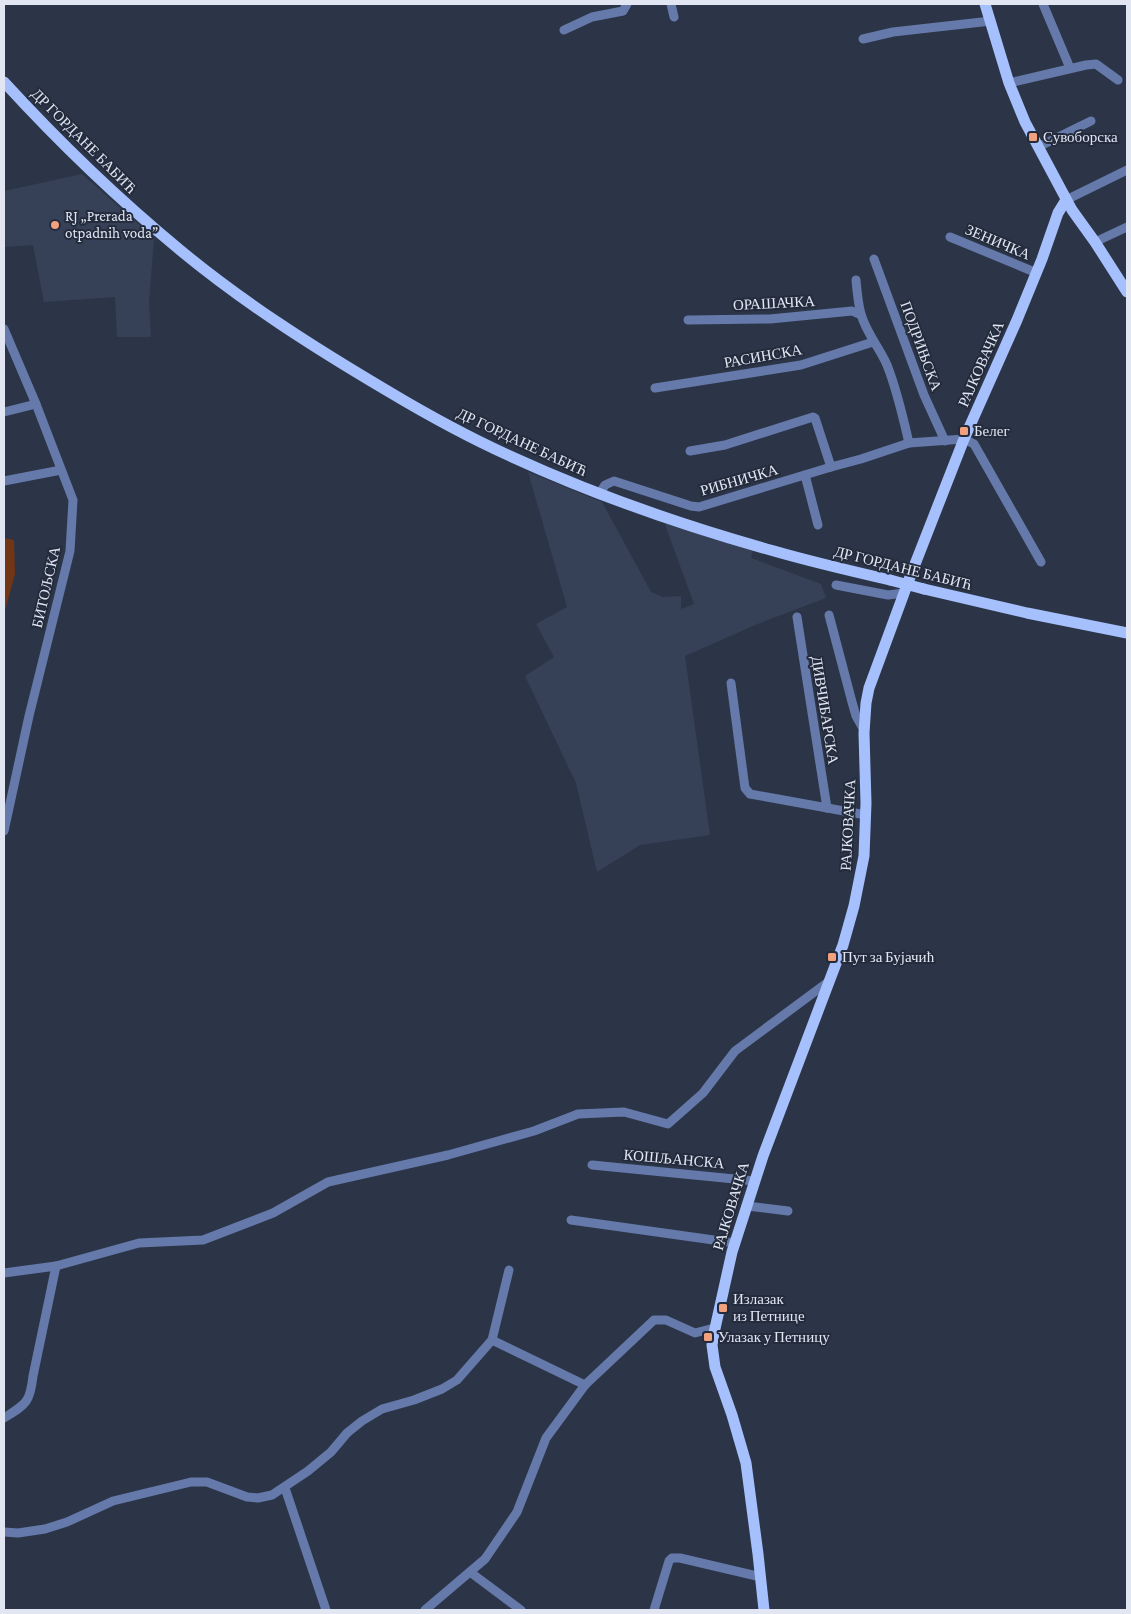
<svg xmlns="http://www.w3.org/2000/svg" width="1131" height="1614" font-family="'Crimson Pro',serif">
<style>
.built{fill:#364157}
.green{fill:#723516}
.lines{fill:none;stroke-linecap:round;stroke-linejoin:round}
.minor{stroke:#657aab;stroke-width:9}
.major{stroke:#a5c0fc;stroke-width:11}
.major-bridge{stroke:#a5c0fc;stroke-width:11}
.poi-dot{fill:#f1a17d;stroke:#232b3c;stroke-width:2}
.labels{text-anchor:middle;stroke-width:4;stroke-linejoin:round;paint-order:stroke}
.poi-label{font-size:15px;fill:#e1e6f2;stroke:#232b3c;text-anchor:start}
.street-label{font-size:15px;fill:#e1e6f2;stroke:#232b3c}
</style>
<rect width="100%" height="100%" fill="#2c3547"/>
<!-- built -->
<g class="built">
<path d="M82,174L154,238L149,302L151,337H117L115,297L44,302L33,245L4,247V191Z"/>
<path d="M528,472L602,502L651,592L663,597L681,596V609L694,604L663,519L753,551L751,558L821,584L826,598L760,623L685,656L710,835L640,845L597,872L576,783L525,676L554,657L536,624L567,607Z"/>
</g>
<!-- green -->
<path class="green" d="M4,538L14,540L15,574L4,614Z"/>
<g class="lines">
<!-- minor -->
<g class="minor">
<path d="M671,4L674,17"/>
<path d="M1043,4L1070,68"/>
<path d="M564,30L592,17L623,11L627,4"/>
<path d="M863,39L893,32L991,21"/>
<path d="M1009,83L1086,65L1096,64L1118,80"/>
<path d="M1038,147L1091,121"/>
<path d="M1066,200L1127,170"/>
<path d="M950,237L1037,273"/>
<path d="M1095,242L1127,227"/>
<path d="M874,259L924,395L945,441"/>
<path d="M856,280C857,291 858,304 861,314C866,333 880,348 887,365C897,390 903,417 909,443"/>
<path d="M688,320L770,319L852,311L861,315"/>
<path d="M4,329L36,404L73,500L70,551L29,716L4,831"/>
<path d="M655,388L801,365L873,342"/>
<path d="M4,412L36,404"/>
<path d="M690,451L725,445L813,417L815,418L831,467"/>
<path d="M805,475L818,525"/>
<path d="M4,481L61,470"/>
<path d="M600,493L605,485L614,481L691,506L699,507L831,467L861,459L909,443L964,439L974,444L1041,562"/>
<path d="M836,585L888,595L904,593"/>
<path d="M829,615L852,702L856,716L864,730"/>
<path d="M797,617L827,808"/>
<path d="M731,683L745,788L750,794L866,815"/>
<path d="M592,1165L755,1181"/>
<path d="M747,1206L788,1211"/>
<path d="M571,1220L735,1243"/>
<path d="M4,1273L56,1266L139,1243L203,1240L273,1213L328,1182L448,1155L534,1131L578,1114L624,1112L668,1124L703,1093L735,1051L828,982"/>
<path d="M492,1340L585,1385"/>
<path d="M4,1418C26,1404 30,1403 33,1376L56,1266"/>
<path d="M285,1488L326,1610"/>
<path d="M4,1532L18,1533L45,1529L67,1522L113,1501L191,1482H207L247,1497L258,1498L272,1495L308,1471L331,1452L347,1433L362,1421L382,1409L414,1400L442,1389L457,1380L492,1340L509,1270"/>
<path d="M470,1572L521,1610"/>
<path d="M425,1610L485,1559L517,1512L546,1438L585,1385L654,1320H666L695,1333L714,1328"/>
<path d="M654,1610L669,1561L672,1558H680L761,1577"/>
</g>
<!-- major -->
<g class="major">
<path d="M985,4L1009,83L1025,122L1072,210L1095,242L1127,292"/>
<path d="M4,82C59,142 117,198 180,250C244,303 315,348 386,390C426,414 468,437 510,456C595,495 684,526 774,551C812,562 851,571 890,580"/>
<path d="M924,589L1027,613L1127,633"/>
<path d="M764,1610L758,1554L746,1463L732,1415L715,1367L712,1345L714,1333L732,1252L763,1156L843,945L854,906L864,856L866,803L864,733L866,703L869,688L910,577L964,439L1017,320L1042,259L1058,213L1066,200"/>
</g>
<!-- major-bridge -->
<path class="major-bridge" d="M890,580L924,589"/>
</g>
<!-- markers -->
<g class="poi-dot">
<rect x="1028" y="132" width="10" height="10" rx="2.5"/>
<circle cx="55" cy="225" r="5"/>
<rect x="959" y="426" width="10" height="10" rx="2.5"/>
<rect x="827" y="952" width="10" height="10" rx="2.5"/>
<rect x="718" y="1303" width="10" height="10" rx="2.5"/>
<rect x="703" y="1332" width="10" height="10" rx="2.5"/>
</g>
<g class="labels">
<!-- poi labels -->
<g class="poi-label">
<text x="1043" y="142">Сувоборска</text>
<text x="65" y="221">RJ „Prerada<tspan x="65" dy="17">otpadnih voda”</tspan></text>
<text x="974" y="436">Белег</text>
<text x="842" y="962">Пут за Бујачић</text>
<text x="733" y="1304">Излазак<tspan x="733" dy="17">из Петнице</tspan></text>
<text x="718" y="1342">Улазак у Петницу</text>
</g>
<!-- street labels -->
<g class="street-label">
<text transform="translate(84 141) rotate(45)" y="5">ДР ГОРДАНЕ БАБИЋ</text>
<text transform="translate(998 242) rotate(23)" y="5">ЗЕНИЧКА</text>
<text transform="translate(774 303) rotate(-3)" y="5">ОРАШАЧКА</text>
<text transform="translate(921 346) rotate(70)" y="5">ПОДРИЊСКА</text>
<text transform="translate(763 356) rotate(-10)" y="5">РАСИНСКА</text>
<text transform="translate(981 364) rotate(-66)" y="5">РАЈКОВАЧКА</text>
<text transform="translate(522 442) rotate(25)" y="5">ДР ГОРДАНЕ БАБИЋ</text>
<text transform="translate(739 480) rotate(-16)" y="5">РИБНИЧКА</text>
<text transform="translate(903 568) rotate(14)" y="5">ДР ГОРДАНЕ БАБИЋ</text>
<text transform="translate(46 587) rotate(-77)" y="5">БИТОЉСКА</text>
<text transform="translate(825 710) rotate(81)" y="5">ДИВЧИБАРСКА</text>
<text transform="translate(848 825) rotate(-87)" y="5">РАЈКОВАЧКА</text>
<text transform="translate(674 1159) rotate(5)" y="5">КОШЉАНСКА</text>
<text transform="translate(731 1206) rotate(-73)" y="5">РАЈКОВАЧКА</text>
</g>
</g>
<!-- border -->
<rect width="1131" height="1614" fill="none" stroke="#e1e6f2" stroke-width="10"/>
</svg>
